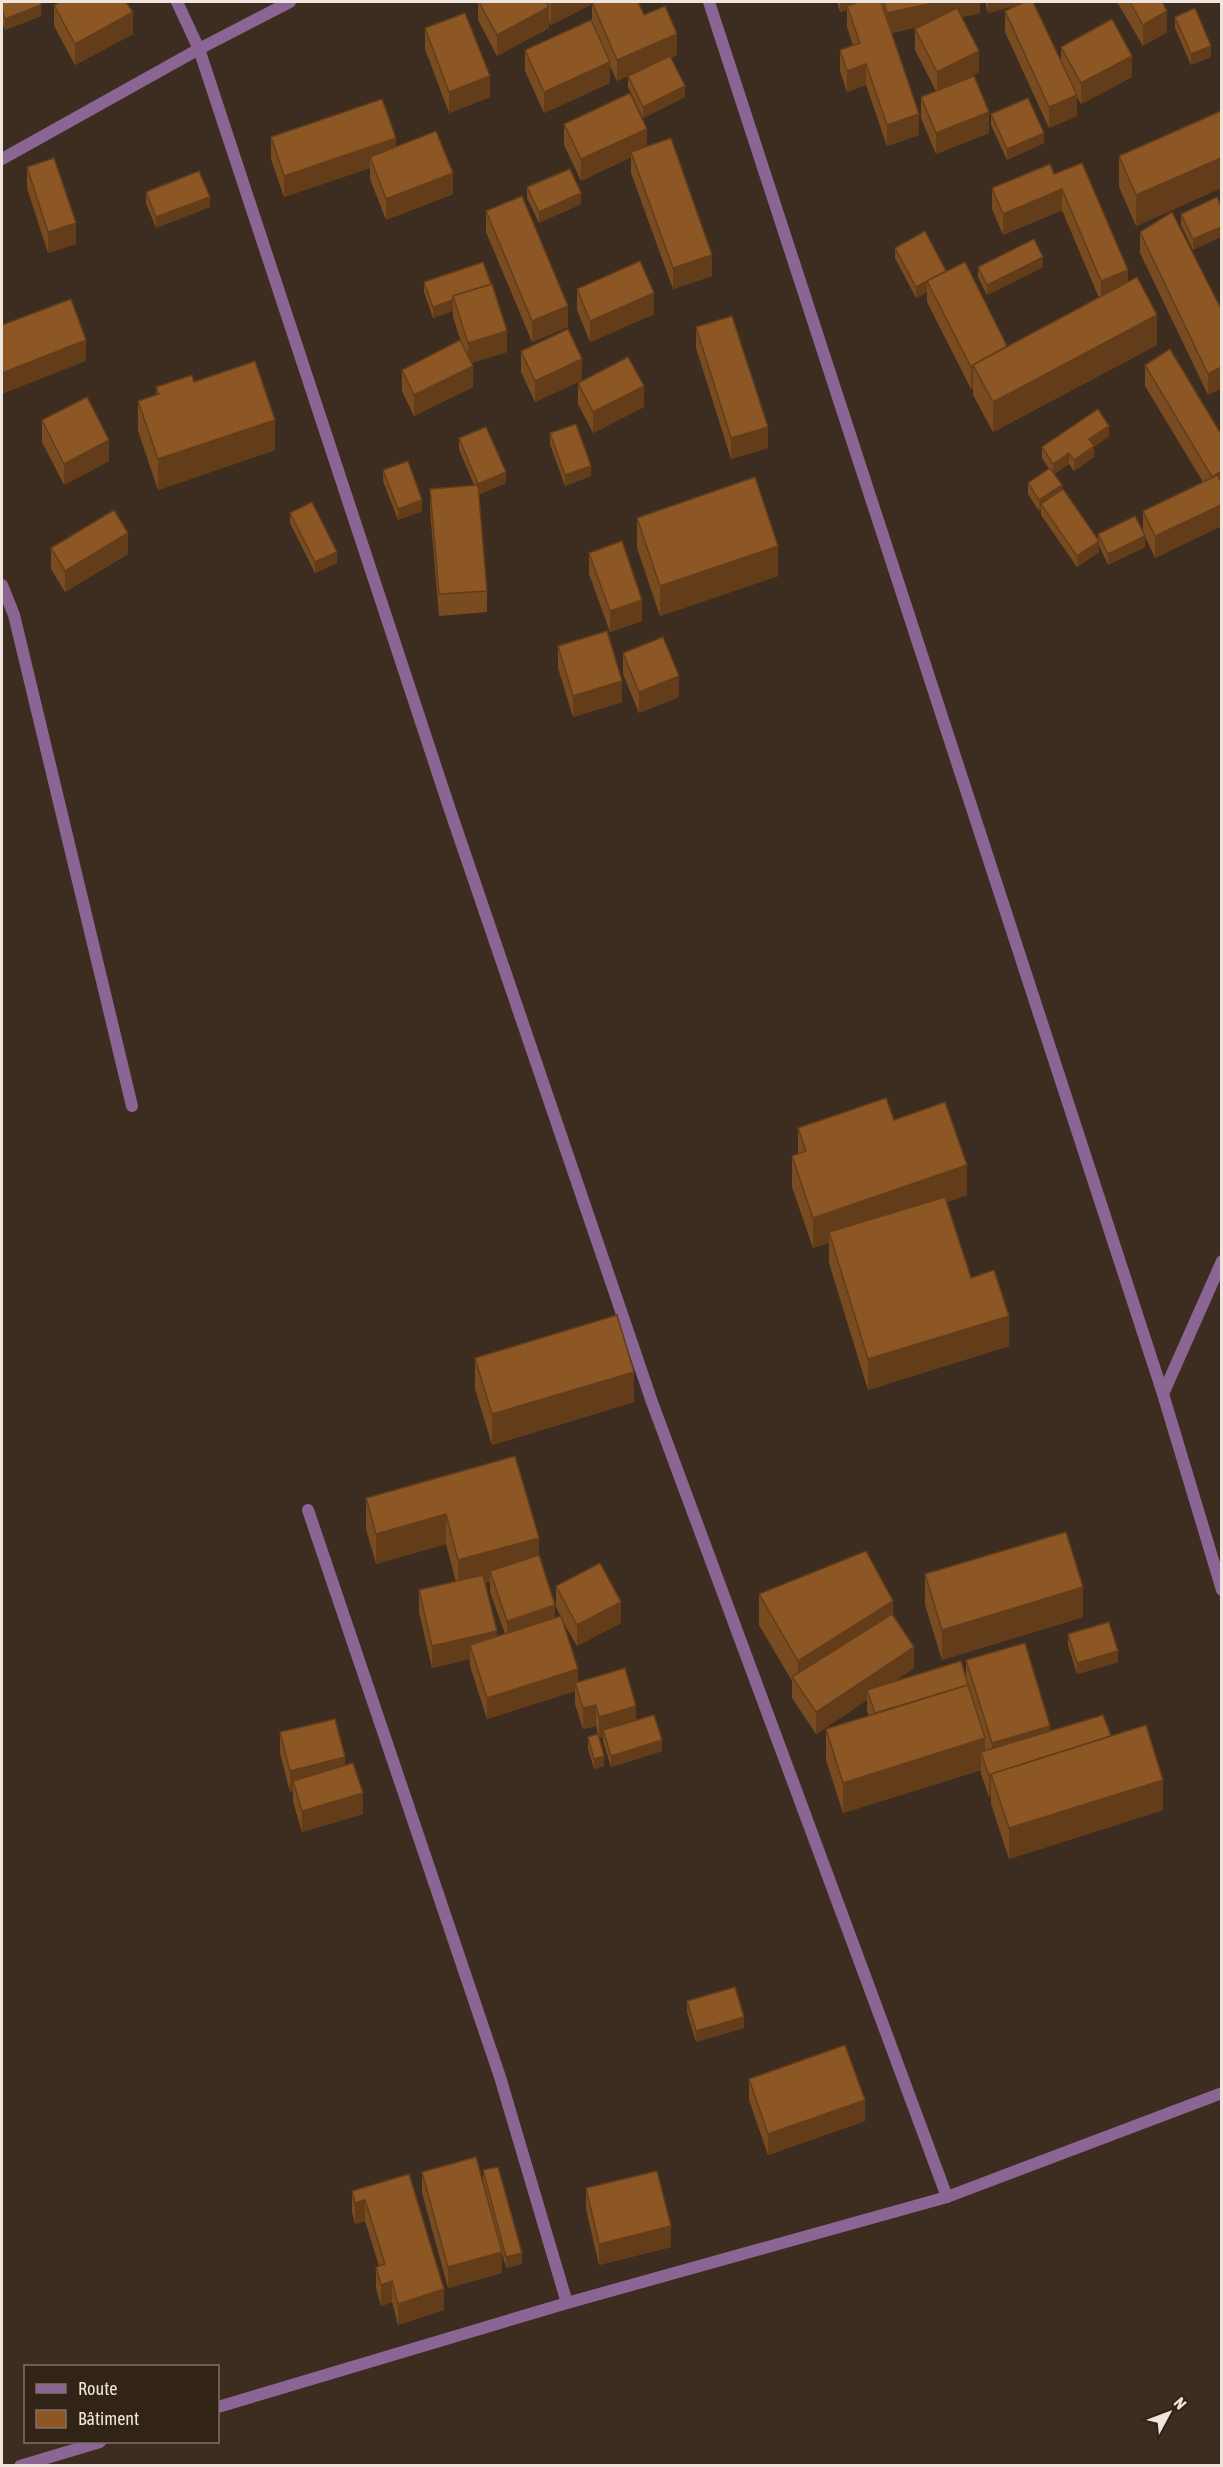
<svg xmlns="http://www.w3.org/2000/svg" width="1223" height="2467" font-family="'Asap Condensed',sans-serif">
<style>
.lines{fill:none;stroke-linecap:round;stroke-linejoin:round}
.minor{stroke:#8b6593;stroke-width:12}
.tertiary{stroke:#8b6593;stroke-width:12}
.wall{fill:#794b20;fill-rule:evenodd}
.shaded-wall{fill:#633d1a}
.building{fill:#8d5725;stroke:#633d1a;stroke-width:1.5}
</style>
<rect width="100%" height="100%" fill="#3d2d20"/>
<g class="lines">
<!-- minor -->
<g class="minor">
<path d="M177,2L199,49L449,807L652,1402L947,2197"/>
<path d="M2,159L199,49L290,2"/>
<path d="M2,585L14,615L132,1106"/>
<path d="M1163,1394L1222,1261"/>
<path d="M308,1510L500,2077L567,2303"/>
<path d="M218,2407L567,2303L947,2197L1222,2093"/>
<path d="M20,2466L100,2442"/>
</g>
<!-- tertiary -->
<path class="tertiary" d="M709,2L1163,1394L1222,1590"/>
</g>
<!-- wall -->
<g class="wall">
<path d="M2,2L41,16L5,30L2,21Z"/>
<path d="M478,2H638L644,15L677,55L671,58L685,97L643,118L628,87V76L617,81L610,66V83L544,113L525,71V50L592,21V4L551,25L549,22V28L497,56L478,20Z"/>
<path d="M837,2H980V13L962,17L979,72L962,81L989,133L936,154L921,118V97L936,91L915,50V29L921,26L892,33L919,135L887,146L866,85L847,92L840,71V50L853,46L847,27V10L840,12Z"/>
<path d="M985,2H1033L1061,61V47L1132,77L1081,104L1077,97V116L1049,128L1005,32V11L1016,5L988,13Z"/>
<path d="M1117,2H1162L1167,32L1143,46Z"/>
<path d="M54,5L133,34L75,65L54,26Z"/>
<path d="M1175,17L1211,57L1191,65L1175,28Z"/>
<path d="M425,28L490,97L449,113L425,49Z"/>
<path d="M1221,111V188L1136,226L1119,187V156Z"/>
<path d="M991,114L1044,143L1007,160L991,125Z"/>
<path d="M564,124L647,146L712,276L673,289L631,173V157L581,181L564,145Z"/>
<path d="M271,137L396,147L453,194L386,220L370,179V168L284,197L271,159Z"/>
<path d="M27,167L76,244L48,253L27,188Z"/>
<path d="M1054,174L1128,282L1157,345L993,432L973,395V387L971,389L927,302V292L916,298L895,258V248L946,271L1007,346L1099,298L1062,210L1003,235L992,209V188Z"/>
<path d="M527,187L581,204L539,223L527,198Z"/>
<path d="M146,192L210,207L156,228L146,203Z"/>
<path d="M1221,207L1193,250L1181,225V214Z"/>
<path d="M486,211L568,327L532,342L486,232Z"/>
<path d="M1140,232L1221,309L1208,395L1140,253Z"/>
<path d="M483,262L507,352L471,363L473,387L414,416L402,391V370L462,345L453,317V311L433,318L424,292V282Z"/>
<path d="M978,267H1043L987,295L978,277Z"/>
<path d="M577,289L654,314L590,342L577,310Z"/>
<path d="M696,327L768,448L731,459L696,348Z"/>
<path d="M521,351L582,380L535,402L521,372Z"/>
<path d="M1145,365L1221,434V526L1155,558L1143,532V511L1203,482L1145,386Z"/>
<path d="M194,382L275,450L158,490L138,431V401L156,395V387Z"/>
<path d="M578,383L644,407L593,433L578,404Z"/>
<path d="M42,420L109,461L64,485L42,442Z"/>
<path d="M550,433L591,476L565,486L550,444Z"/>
<path d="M1109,436L1094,447V457L1074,471L1069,464L1054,474L1062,490L1098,541V534L1145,547L1108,565L1099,545V552L1077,567L1041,515V509L1039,511L1028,494V483L1049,469L1042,458V447Z"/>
<path d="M459,438L506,483L479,494L487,591V612L439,616L430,510V489L474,485L459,449Z"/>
<path d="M383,470L422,511L398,520L383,481Z"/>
<path d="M290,513L337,563L315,573L290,523Z"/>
<path d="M637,518L778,576L660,616L637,548Z"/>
<path d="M51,548L128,554L65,592L51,569Z"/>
<path d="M589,553L642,621L610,632L589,574Z"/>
<path d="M558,646L622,702L573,717L558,668Z"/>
<path d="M623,653L679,697L639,713L623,674Z"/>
<path d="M894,1120L967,1195L947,1202L971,1278L1009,1346L868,1390L829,1263V1243L813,1248L792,1187V1156L798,1154V1128Z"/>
<path d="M475,1358L634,1402L492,1445L475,1389Z"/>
<path d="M515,1456L539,1555L555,1618L561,1617L556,1607V1586L621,1623L577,1646L562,1620L578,1682L636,1720L662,1751L611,1767L603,1741V1737L599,1738L596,1726L583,1729L575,1704V1691L487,1719L470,1666V1659L432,1668L419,1612V1590L456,1582L446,1544L376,1564L366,1529V1498ZM490,1582V1592L505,1634L497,1637L485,1583Z"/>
<path d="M925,1574L1083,1617L942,1660L925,1605Z"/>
<path d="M759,1594L893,1616L914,1668L895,1681L966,1677V1660L1050,1731L1111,1736L1163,1810L1009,1859L991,1804V1796L989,1797L981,1774V1770L843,1813L826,1760V1729L869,1716L867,1711V1700L816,1734L792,1698V1681L759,1625Z"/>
<path d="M1068,1634L1118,1662L1077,1674L1068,1645Z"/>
<path d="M280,1732L345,1765L363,1814L302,1832L293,1802V1792H290L280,1753Z"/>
<path d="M588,1737L604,1766L594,1769L588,1748Z"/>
<path d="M687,2001L744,2028L696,2042L687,2012Z"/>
<path d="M749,2079L865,2121L768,2155L749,2100Z"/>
<path d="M483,2170L522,2264L506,2268L502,2253V2273L448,2288L422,2193V2172L483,2181Z"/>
<path d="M409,2174L444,2310L398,2325L392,2302L381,2306L376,2288V2267L379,2266L365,2221L355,2224L352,2212V2191Z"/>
<path d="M586,2188L671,2247L599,2265L586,2209Z"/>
</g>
<!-- shaded-wall -->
<g class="shaded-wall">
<path d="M555,2H597H592V4L551,25V4Z"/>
<path d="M840,2H862L847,6V10L840,12Z"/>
<path d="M938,2H980V13L887,34V13Z"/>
<path d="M988,2H1030L988,13Z"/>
<path d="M41,5V16L5,30V19Z"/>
<path d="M549,7V28L497,56V35Z"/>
<path d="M1167,11V32L1143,46V25Z"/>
<path d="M133,12V34L75,65V44Z"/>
<path d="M677,34V55L617,81V60Z"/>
<path d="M1211,46V57L1191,65V54Z"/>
<path d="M979,51V72L937,93V72Z"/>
<path d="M1132,56V77L1081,104V83Z"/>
<path d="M610,62V83L544,113V92Z"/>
<path d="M866,64V85L847,92V71Z"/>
<path d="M490,76V97L449,113V92Z"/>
<path d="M685,86V97L643,118V107Z"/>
<path d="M1077,95V116L1049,128V107Z"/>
<path d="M989,112V133L936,154V133Z"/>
<path d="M919,114V135L887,146V125Z"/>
<path d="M647,129V150L631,152V157L581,181V159Z"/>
<path d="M1044,133V143L1007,160V149Z"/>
<path d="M396,138V160L370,157V168L284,197V176Z"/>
<path d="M1221,158V188L1136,226V195Z"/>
<path d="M453,173V194L386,220V199Z"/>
<path d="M1062,189V210L1003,235V214Z"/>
<path d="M581,193V204L539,223V212Z"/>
<path d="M210,197V207L156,228V217Z"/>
<path d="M76,223V244L48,253V232Z"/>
<path d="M1221,227V237L1193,250V239Z"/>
<path d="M712,255V276L673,289V268Z"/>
<path d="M1043,257V267L987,295V285Z"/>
<path d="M1128,270V291L1101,303V281Z"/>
<path d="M927,281V292L916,298V287Z"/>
<path d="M654,293V314L590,342V321Z"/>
<path d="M453,300V311L433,318V307Z"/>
<path d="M568,306V327L532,342V321Z"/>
<path d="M1157,315V345L993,432V402Z"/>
<path d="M507,331V352L468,364V343Z"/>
<path d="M86,340V361L2,394V373Z"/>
<path d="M582,359V380L535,402V381Z"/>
<path d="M473,366V387L414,416V395Z"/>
<path d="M973,366V387L971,389V367Z"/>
<path d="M1221,367V389L1208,395V374Z"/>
<path d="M644,386V407L593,433V412Z"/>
<path d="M275,420V450L158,490V459Z"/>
<path d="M1109,426V436L1094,447V457L1074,471V460L1089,439Z"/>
<path d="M768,427V448L731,459V438Z"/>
<path d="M109,440V461L64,485V464Z"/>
<path d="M1069,453V464L1053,474V464Z"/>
<path d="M591,466V476L565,486V475Z"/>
<path d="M1221,471V492L1212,498V477Z"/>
<path d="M506,472V483L478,495V484Z"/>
<path d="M1062,485V496L1041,504V509L1039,511V500Z"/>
<path d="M422,500V511L398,520V509Z"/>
<path d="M1221,505V526L1155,558V536Z"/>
<path d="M128,533V554L65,592V571Z"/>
<path d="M1145,536V547L1108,565V554Z"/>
<path d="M1099,541V552L1077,567V556Z"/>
<path d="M778,546V576L660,616V586Z"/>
<path d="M337,552V563L315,573V562Z"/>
<path d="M642,600V621L610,632V611Z"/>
<path d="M679,676V697L639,713V692Z"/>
<path d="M622,681V702L573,717V696Z"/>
<path d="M967,1165V1195L832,1242L829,1232V1243L813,1248V1218Z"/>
<path d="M1009,1316V1346L868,1390V1359Z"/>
<path d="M634,1372V1402L492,1445V1414Z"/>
<path d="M446,1514V1544L376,1564V1534Z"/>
<path d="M539,1538V1568L490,1571V1582L458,1591V1560Z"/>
<path d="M1083,1587V1617L942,1660V1630Z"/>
<path d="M893,1601V1632L798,1687V1661Z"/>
<path d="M621,1602V1623L577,1646V1625Z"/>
<path d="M555,1605V1626L507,1642V1621Z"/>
<path d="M497,1631V1653L470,1645V1659L432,1668V1646Z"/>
<path d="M914,1647V1668L870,1698L867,1690V1700L816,1734V1712Z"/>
<path d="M1118,1651V1662L1077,1674V1663Z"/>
<path d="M578,1669V1690L575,1683V1691L487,1719V1698Z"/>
<path d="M596,1705V1726L583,1729V1708Z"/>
<path d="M636,1706V1727L603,1730V1737L599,1738V1717Z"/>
<path d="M1050,1726V1747L992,1765V1743Z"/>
<path d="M985,1738V1764L981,1752V1770L843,1813V1783Z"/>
<path d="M662,1740V1751L611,1767V1756Z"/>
<path d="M604,1756V1766L594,1769V1759Z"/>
<path d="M345,1757V1779L293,1781V1792H290V1771Z"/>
<path d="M991,1775V1796L989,1797V1776Z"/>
<path d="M1163,1780V1810L1009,1859V1828Z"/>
<path d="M363,1793V1814L302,1832V1811Z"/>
<path d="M744,2017V2028L696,2042V2031Z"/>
<path d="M865,2100V2121L768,2155V2134Z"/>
<path d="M365,2200V2221L355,2224V2203Z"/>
<path d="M671,2226V2247L599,2265V2244Z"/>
<path d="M502,2252V2273L448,2288V2267Z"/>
<path d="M522,2253V2264L506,2268V2257Z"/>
<path d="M392,2281V2302L381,2306V2285Z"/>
<path d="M444,2289V2310L398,2325V2304Z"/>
</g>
<!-- building -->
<g class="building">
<path d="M2,2H40L41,5L5,19L2,10Z"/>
<path d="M60,2H126L133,12L75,44L54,5Z"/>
<path d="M479,2H546L549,7L497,35Z"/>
<path d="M592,2H638L644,15L665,6L677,34L617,60Z"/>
<path d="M859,2H881L919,114L887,125L866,64L847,71L840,50L860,43L847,6Z"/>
<path d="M884,2H938L887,13Z"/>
<path d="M1025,2H1033L1077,95L1049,107L1005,11Z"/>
<path d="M1130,2H1162L1167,11L1143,25Z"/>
<path d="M957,8L979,51L937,72L915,29Z"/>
<path d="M1195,8L1211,46L1191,54L1175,17Z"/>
<path d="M465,13L490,76L449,92L425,28Z"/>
<path d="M1112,19L1132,56L1081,83L1061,47Z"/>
<path d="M591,20L610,62L544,92L525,50Z"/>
<path d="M670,56L685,86L643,107L628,76Z"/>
<path d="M974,76L989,112L936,133L921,97Z"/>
<path d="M630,93L647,129L581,159L564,124Z"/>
<path d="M1028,98L1044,133L1007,149L991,114Z"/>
<path d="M382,99L396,138L284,176L271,137Z"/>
<path d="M1221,111V158L1136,195L1119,156Z"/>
<path d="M436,131L453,173L386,199L370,157Z"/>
<path d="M671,138L712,255L673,268L631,152Z"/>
<path d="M54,158L76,223L48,232L27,167Z"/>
<path d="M1082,163L1128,270L1101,281L1062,189L1003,214L992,188L1050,164L1054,174Z"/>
<path d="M570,169L581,193L539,212L527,187Z"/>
<path d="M199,171L210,197L156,217L146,192Z"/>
<path d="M522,196L568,306L532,321L486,211Z"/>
<path d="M1217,197L1221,207V227L1193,239L1181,214Z"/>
<path d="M1172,212L1221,309V367L1208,374L1140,232Z"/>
<path d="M925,231L946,271L916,287L895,248Z"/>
<path d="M1034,239L1043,257L987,285L978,267Z"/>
<path d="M640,261L654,293L590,321L577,289Z"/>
<path d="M483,262L491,284L453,296V300L433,307L424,282Z"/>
<path d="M965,262L1007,346L973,365L974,366L971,367L927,281Z"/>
<path d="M1137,277L1157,315L993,402L973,365Z"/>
<path d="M492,284L507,331L468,343L453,296Z"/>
<path d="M71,299L86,340L2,373V325Z"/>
<path d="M732,316L768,427L731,438L696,327Z"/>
<path d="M568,329L582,359L535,381L521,351Z"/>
<path d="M460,340L473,366L414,395L402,370Z"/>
<path d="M1170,349L1221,434V471L1212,477L1145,365Z"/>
<path d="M628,357L644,386L593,412L578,383Z"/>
<path d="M255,361L275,420L158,459L138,401L159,394L156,387L192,375L194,382Z"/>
<path d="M87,397L109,440L64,464L42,420Z"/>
<path d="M1098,409L1109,426L1089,439L1094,446L1074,460L1069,453L1053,464L1042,447Z"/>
<path d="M576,424L591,466L565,475L550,433Z"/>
<path d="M486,427L506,472L478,484L459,438Z"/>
<path d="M408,461L422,500L398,509L383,470Z"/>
<path d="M1050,468L1062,485L1039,500L1028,483Z"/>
<path d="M1218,475L1221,483V505L1155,536L1143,511Z"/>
<path d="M755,477L778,546L660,586L637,518Z"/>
<path d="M478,485L487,591L439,594L430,489Z"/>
<path d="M1063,489L1099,541L1077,556L1041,504Z"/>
<path d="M312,502L337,552L315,562L290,513Z"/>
<path d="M114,510L128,533L65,571L51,548Z"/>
<path d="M1135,516L1145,536L1108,554L1098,534Z"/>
<path d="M622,541L642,600L610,611L589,553Z"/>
<path d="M607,631L622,681L573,696L558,646Z"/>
<path d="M663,637L679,676L639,692L623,653Z"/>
<path d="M886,1098L894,1120L945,1102L967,1165L813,1218L792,1156L806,1151L798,1128Z"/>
<path d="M945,1197L971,1278L994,1270L1009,1316L868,1359L829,1232Z"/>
<path d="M617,1315L634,1372L492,1414L475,1358Z"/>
<path d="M515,1456L539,1538L458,1560L446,1514L376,1534L366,1498Z"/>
<path d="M1066,1532L1083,1587L942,1630L925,1574Z"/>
<path d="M866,1551L893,1601L798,1661L759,1594Z"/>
<path d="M539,1555L555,1605L507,1621L490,1571Z"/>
<path d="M600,1563L621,1602L577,1625L556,1586Z"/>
<path d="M483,1575L497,1631L432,1646L419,1590Z"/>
<path d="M892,1614L914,1647L816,1712L792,1677Z"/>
<path d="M561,1616L578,1669L487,1698L470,1645Z"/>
<path d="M1109,1622L1118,1651L1077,1663L1068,1634Z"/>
<path d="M1025,1643L1050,1726L992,1743L966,1660Z"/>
<path d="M961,1661L968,1685L875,1713L867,1690Z"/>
<path d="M625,1668L636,1706L599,1717L596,1705L583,1708L575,1683Z"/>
<path d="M968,1685L985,1738L843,1783L826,1729Z"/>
<path d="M654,1715L662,1740L611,1756L603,1730Z"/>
<path d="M1103,1715L1111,1736L991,1774L992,1775L989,1776L981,1752Z"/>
<path d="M335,1719L345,1757L290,1771L280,1732Z"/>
<path d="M1146,1725L1163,1780L1009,1828L991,1774Z"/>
<path d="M598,1734L604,1756L594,1759L588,1737Z"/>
<path d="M353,1763L363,1793L302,1811L293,1781Z"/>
<path d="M735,1987L744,2017L696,2031L687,2001Z"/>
<path d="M845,2045L865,2100L768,2134L749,2079Z"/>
<path d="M476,2157L502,2252L448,2267L422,2172Z"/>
<path d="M498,2167L522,2253L506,2257L483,2170Z"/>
<path d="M657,2171L671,2226L599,2244L586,2188Z"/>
<path d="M409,2174L444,2289L398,2304L392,2281L381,2285L376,2267L385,2264L365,2200L355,2203L352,2191Z"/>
</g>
<!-- border -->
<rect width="1223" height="2467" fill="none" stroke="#f0e5dd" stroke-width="6"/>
<!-- legend -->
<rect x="24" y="2365" width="195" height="78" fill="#322317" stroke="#7e7166" stroke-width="1.5"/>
<rect x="36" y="2384" width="30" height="9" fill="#8b6593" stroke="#7e7166" stroke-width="1.5"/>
<text x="78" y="2395" font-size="18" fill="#f0e5dd">Route</text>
<rect x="36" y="2410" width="30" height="18" fill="#8d5725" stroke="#7e7166" stroke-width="1.5"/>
<text x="78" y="2425" font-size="18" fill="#f0e5dd">Bâtiment</text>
<!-- north arrow -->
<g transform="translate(1169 2413) rotate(49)" stroke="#322317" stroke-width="4.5" paint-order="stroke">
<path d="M0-4.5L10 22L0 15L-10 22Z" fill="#f0e5dd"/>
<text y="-9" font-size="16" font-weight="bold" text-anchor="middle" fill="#f0e5dd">N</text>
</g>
</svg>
